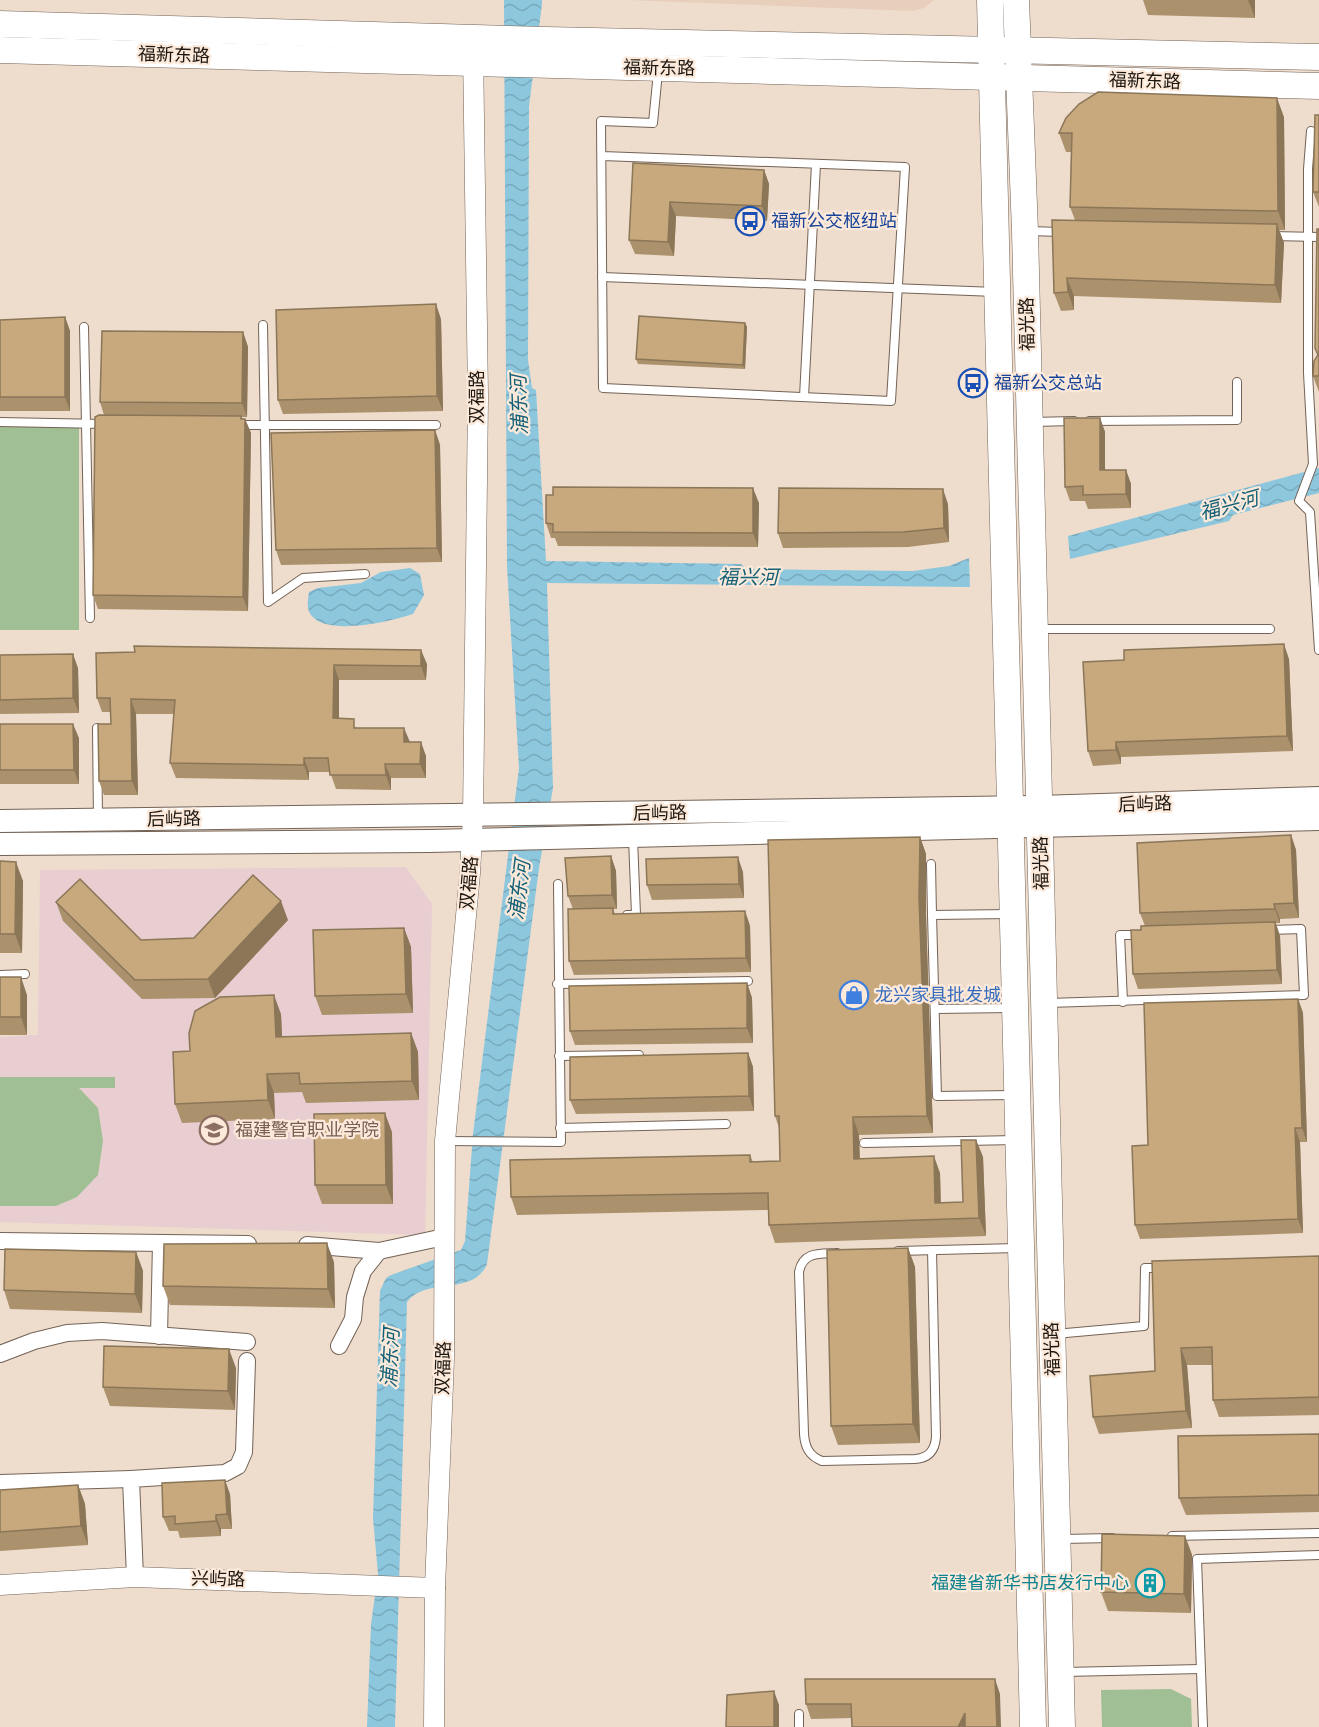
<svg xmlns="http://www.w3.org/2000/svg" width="1319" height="1727" font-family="'Times New Roman','Noto Sans SC',serif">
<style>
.built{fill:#e8cfbc}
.education{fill:#e8ced1}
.grass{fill:#a1bf95}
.water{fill:url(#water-waves)}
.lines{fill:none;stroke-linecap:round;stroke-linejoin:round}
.service-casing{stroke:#746356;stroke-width:10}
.minor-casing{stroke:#746356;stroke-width:18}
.tertiary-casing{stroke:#746356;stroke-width:21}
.secondary-casing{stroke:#746356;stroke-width:24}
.primary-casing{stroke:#746356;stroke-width:27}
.service{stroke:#fff;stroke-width:8}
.minor{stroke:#fff;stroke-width:16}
.tertiary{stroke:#fff;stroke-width:20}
.secondary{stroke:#fff;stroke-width:22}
.primary{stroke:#fff;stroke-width:26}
.wall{fill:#ab916c}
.shaded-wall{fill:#8b7658}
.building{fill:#c7a97d;stroke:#8b7658;stroke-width:1.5}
.labels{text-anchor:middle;stroke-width:4.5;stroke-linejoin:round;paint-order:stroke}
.street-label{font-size:18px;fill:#1c1610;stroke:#fce9da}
.transit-label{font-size:18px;fill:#164399;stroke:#fce9da;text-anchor:start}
.shop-label{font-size:18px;fill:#366cbe;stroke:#fce9da;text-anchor:start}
.education-label{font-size:18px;fill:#785e54;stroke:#fce9da;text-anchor:start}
.culture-label{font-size:18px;fill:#0d838f;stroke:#fce9da;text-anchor:end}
.water-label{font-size:20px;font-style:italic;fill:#146178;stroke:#fce9da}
</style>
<defs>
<pattern id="water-waves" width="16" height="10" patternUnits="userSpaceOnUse" patternTransform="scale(1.5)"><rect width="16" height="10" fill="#8cc7de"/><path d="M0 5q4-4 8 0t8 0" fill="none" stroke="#78aabd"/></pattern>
</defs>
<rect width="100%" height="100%" fill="#eedccd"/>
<!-- built -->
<path class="built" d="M626,0H934L924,8L913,11Z"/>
<!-- education -->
<path class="education" d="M406,867L432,904L425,1235L0,1222V1037L38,1035L40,870Z"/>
<!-- grass -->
<g class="grass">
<rect x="0" y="425" width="79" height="205"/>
<path d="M0,1077H115V1088H79L98,1108L103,1141L98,1175L77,1197L56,1206H0Z"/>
<path d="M1171,1689L1191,1699L1192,1727H1102L1101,1690Z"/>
</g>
<!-- water -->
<g class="water">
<path d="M504,0H542V4L529,106L528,360L532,388L536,390L546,561L741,564L746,569L913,571L949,566L969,558L970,587L547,583L553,788L539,868L487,1264C473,1297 426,1276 407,1302L395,1727H367L371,1624L378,1574L373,1518L380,1291L386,1278L391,1275L461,1250L465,1241L473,1134L519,768L507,567Z"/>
<path d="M1319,468V493L1233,515L1229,521L1070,559L1068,536Z"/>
<path d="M410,568L420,574L424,595L413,614C392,621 327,637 311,615C306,609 308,600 309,592L318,588L361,583L381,572Z"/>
</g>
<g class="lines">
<!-- service casing -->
<g class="service-casing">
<g id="service">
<path d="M1311,131L1308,169V373L1313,464L1299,501L1310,512L1319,650"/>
<path d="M602,156L905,167L891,401L603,388L601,121L653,123L658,72"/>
<path d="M1029,231L1061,232"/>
<path d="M1272,236L1319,237"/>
<path d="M602,277L996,292"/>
<path d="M263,325L268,602L303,578L365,574"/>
<path d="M84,327L90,618"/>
<path d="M804,397L816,164"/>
<path d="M1089,421L1237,420V382"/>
<path d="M0,422L105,424"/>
<path d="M1032,422L1074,421"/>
<path d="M237,425H436"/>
<path d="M1038,629H1270"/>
<path d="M97,728L98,820"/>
<path d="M931,864L932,915"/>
<path d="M1010,914L932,915L937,1096L1014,1095"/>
<path d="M627,915H636L633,838"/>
<path d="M0,975L25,974"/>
<path d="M557,984L748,981"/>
<path d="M1123,1002L1120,935H1143"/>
<path d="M1048,1003L1304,995L1301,929L1266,930"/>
<path d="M935,1009L1012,1008"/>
<path d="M559,1056L639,1055"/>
<path d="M560,1128L726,1124"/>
<path d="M445,1141L561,1142L558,884"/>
<path d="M864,1143L1016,1140"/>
<path d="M898,1251L1017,1248"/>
<path d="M837,1253C820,1254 803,1251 799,1272L804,1434C805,1447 809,1456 822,1461L915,1459C929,1458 935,1450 936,1437L932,1250"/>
<path d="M1055,1334L1144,1326L1145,1268H1163"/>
<path d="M1172,1536L1319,1533"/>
<path d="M1062,1539L1112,1538"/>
<path d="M1064,1672L1201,1669"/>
<path d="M799,1727V1714"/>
<path d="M1203,1727L1197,1559L1319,1555"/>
</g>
</g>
<!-- minor casing -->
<g class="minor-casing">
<g id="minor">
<path d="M0,1241L248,1244"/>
<path d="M307,1245L379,1251"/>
<path d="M159,1336L161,1243"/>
<path d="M339,1346L353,1319L355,1297L363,1271L379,1251L444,1237"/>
<path d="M0,1354L34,1341L67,1333L102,1331L247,1342"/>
<path d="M0,1483L131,1479"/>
<path d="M135,1577L131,1479L225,1473L238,1466L244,1452L247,1361"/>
</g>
</g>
<!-- tertiary casing -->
<g class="tertiary-casing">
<g id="tertiary">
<path d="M0,1585L135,1577L435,1588"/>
<path d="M434,1727L435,1588L444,1358L445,1141L470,873L473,816L478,397L473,49"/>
</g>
</g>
<!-- secondary casing -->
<g class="secondary-casing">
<g id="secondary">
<path d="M0,821L1039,807L1319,798"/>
<path d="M0,844L430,841L1319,819"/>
</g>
</g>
<!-- primary casing -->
<g class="primary-casing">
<g id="primary">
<path d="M990,0L1033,1727"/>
<path d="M1016,0L1025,231L1062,1727"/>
<path d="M0,24L546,40L1319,57"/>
<path d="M0,50L1319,86"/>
</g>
</g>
<!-- service -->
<use href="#service" class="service"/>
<!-- minor -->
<use href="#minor" class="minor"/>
<!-- tertiary -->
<use href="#tertiary" class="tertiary"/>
<!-- secondary -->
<use href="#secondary" class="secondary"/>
<!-- primary -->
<use href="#primary" class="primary"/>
</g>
<!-- wall -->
<g class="wall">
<path d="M1143,0H1255V18L1148,15Z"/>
<path d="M1319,115V207L1313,192Z"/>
<path d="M1284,117L1285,230H1279L1284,243L1281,303L1074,296V310L1061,311L1054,293L1075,220L1070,207L1071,152H1066L1059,133Z"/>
<path d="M633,163L764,170L769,184L767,221L676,216L674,256L635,254L629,240Z"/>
<path d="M1319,229V392L1313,376L1318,356L1315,348Z"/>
<path d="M65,317L70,331V411H0V320Z"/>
<path d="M441,319L443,411L283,414L278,400Z"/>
<path d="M745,323L747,327L745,369L638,364L636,359Z"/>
<path d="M243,332L248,347L247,417H242V419H245L251,433L248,611L98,609L93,595L104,415L100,402Z"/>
<path d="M1100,418L1105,432V470H1126L1131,484V508L1088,509L1085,501H1070L1065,487Z"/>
<path d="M435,430L440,445L442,562L281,565L276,550Z"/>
<path d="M553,495L759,503L758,547L558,546L555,538H551L546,523Z"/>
<path d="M948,504L949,542L908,547L783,548L778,533Z"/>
<path d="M96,653L427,664L426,680H339V719L357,728L410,742L426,756V778H391V790L336,789L330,772H309V780L176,778L170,763L174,714H136L138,795H104L99,781L111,724V712H102L97,698Z"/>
<path d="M0,655L78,668L79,713L0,714Z"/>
<path d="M1289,659L1293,751L1121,757V764L1093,766L1088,751Z"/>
<path d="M0,724L79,738V784H0Z"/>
<path d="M1291,835L1296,850L1299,918L1280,919V923H1276L1280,936L1282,984L1138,989L1133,974L1141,930L1145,926L1140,913Z"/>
<path d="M920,837L926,854V915L933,1133L859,1135L860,1158L940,1173L941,1203L963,1202L976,1140L983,1157L986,1236L775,1243L769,1225L768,1210L517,1215L511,1197L750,1155L753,1162L780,1161L779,1128L775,1116Z"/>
<path d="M611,856L616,871L617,909H613L615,914L745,911L750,926L751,972L574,975L569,961L573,909L568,896Z"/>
<path d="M0,861L23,881L22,953H0Z"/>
<path d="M743,872L744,898L652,900L647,885Z"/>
<path d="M56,902L141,940L194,938L288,920L215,998L142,999L63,921Z"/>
<path d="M404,928L411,947L413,1013L322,1015L315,996Z"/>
<path d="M0,977L27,995V1035H0Z"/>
<path d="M747,983L752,998L753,1043L575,1045L570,1031Z"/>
<path d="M1298,999L1303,1013L1307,1142H1300L1303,1233L1140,1239L1135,1225L1148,1145Z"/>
<path d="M281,1014L282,1037L411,1033L418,1052L419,1100L306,1103L302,1092L274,1093L275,1119L182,1123L175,1104L190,1051Z"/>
<path d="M748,1053L753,1067L754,1111L576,1114L570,1100Z"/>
<path d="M392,1132L393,1204H322L315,1185Z"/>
<path d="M908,1248L915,1267L920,1443L838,1445L831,1426Z"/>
<path d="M136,1252L143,1271L142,1313L10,1309L4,1290Z"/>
<path d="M1319,1256V1415L1219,1417L1213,1400L1212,1365H1187L1192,1428L1099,1434L1093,1417L1155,1371L1152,1261Z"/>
<path d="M334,1262L335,1308L170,1305L163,1286Z"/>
<path d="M236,1368L235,1410L110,1406L103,1387Z"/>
<path d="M1319,1434V1512L1186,1515L1179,1498Z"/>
<path d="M78,1485L85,1504L88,1545L0,1551V1490Z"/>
<path d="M230,1494L232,1529H221V1536L180,1538L178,1531H169L163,1517Z"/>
<path d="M1185,1536L1192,1555L1191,1613L1108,1611L1101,1592Z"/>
<path d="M1000,1694L852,1718L811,1719L806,1704Z"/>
</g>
<!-- shaded-wall -->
<g class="shaded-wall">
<path d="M1248,0H1255V18Z"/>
<path d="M1277,98L1284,117L1285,230L1278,211Z"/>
<path d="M764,170L769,184L767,221L762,206Z"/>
<path d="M670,202L676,216L674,256L668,242Z"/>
<path d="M1277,224L1284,243L1281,303L1275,285Z"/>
<path d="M1067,278L1074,296V310L1068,292Z"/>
<path d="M436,304L441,319L443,411L437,396Z"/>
<path d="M65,317L70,331V411L65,397Z"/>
<path d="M745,323L747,327L745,369L743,365Z"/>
<path d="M243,332L248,347L247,417L242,403Z"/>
<path d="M241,416L245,427V419L251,433L248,611L243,597Z"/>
<path d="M1100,418L1105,432V484L1100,470Z"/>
<path d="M435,430L440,445L442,562L437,548Z"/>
<path d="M1126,470L1131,484V508L1126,494Z"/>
<path d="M753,488L759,503L758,547L753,533Z"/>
<path d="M943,489L948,504L949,542L944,528Z"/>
<path d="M1284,644L1289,659L1293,751L1287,736Z"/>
<path d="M421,650L427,664L426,680L421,666Z"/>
<path d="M73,654L78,668L79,713L73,698Z"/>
<path d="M334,665L339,680V733L333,718Z"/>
<path d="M131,699L136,714L138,795L132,781Z"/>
<path d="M73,724L79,738V784L74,770Z"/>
<path d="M404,728L410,742H404Z"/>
<path d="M421,742L426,756V778L420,764Z"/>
<path d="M1116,742L1121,757V764L1116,750Z"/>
<path d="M304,758L309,772V780L304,765Z"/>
<path d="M385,764L391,778V790L386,775Z"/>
<path d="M1291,835L1296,850L1299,918L1294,903Z"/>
<path d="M920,837L926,854V915L933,1133L927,1116L919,898Z"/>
<path d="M611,856L616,871L617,909L612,895Z"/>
<path d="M738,857L743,872L744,898L739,884Z"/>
<path d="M16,862L23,881L22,953L15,934Z"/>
<path d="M281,901L288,920L215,998L208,979Z"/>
<path d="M1274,904L1280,919V923L1275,909Z"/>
<path d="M745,911L750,926L751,972L746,958Z"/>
<path d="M1275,922L1280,936L1282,984L1277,970Z"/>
<path d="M404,928L411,947L413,1013L406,994Z"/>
<path d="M21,977L27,995V1035L21,1017Z"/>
<path d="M747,983L752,998L753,1043L747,1028Z"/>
<path d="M274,995L281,1014L283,1056L276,1037Z"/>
<path d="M1298,999L1303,1013L1307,1142L1302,1128Z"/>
<path d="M411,1033L418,1052L419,1100L412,1081Z"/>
<path d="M748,1053L753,1067L754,1111L749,1096Z"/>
<path d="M267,1074L274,1093L275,1119L268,1100Z"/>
<path d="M385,1113L392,1132L393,1204L386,1185Z"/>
<path d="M853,1117L859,1135L860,1176L854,1159Z"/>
<path d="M1295,1128L1300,1142L1303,1233L1298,1219Z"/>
<path d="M976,1140L983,1157L986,1236L979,1218Z"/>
<path d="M934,1156L940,1173L941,1220L935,1203Z"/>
<path d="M327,1243L334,1262L335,1308L328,1289Z"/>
<path d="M908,1248L915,1267L920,1443L913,1424Z"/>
<path d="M136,1252L143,1271L142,1313L135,1294Z"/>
<path d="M1181,1348L1187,1365L1192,1428L1186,1411Z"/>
<path d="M229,1349L236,1368L235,1410L228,1391Z"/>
<path d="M225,1480L230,1494L232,1529L227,1514Z"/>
<path d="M78,1485L85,1504L88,1545L81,1526Z"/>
<path d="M216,1515L221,1529V1536L216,1521Z"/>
<path d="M1185,1536L1192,1555L1191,1613L1184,1594Z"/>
<path d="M995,1679L1000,1694L1001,1727H997Z"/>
<path d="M774,1691L779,1705V1727H774Z"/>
<path d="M965,1713L970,1727H958Z"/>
</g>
<!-- building -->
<g class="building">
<path d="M1098,92L1277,98L1278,211L1070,207L1072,133H1059L1066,118L1079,104Z"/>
<path d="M1315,115H1319V192H1313Z"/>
<path d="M633,163L764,170L762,206L670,202L668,242L629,240Z"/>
<path d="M1052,220L1277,224L1275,285L1067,278L1068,292L1054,293Z"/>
<path d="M1317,229H1319V376H1313L1314,361L1318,355L1315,348Z"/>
<path d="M436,304L437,396L278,400L276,310Z"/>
<path d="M639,316L745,323L743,365L636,359Z"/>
<path d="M65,317V397H0V320Z"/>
<path d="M102,331L243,332L242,403L100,402Z"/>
<path d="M99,415L241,416V419H245L243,597L93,595L95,417Z"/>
<path d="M1064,418H1100V470H1126V494L1083,495V486L1065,487Z"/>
<path d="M435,430L437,548L276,550L271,433Z"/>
<path d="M553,487L753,488V533L553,532V524L546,523V495H553Z"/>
<path d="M779,488L943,489L944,528L903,532L778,533Z"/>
<path d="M1284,644L1287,736L1116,742V750L1088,751L1083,662L1124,660V650Z"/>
<path d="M134,646L421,650V666L334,665L333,718L354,719V728H404V742H421L420,764H385L386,775H330L328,758H304V765L170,763L175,700L131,699L132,781H99L98,724H111L110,698H97L96,653L135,652Z"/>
<path d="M73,654V698L0,700V655Z"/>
<path d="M0,724H73L74,770H0Z"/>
<path d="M1291,835L1294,903L1274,904L1275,909L1140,913L1137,843Z"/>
<path d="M920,837L919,898L927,1116L853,1117L854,1159L934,1156L935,1203L963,1202L961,1140H976L979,1218L769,1225L768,1193L511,1197L510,1160L750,1155V1162L780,1161L779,1116H775L768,840Z"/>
<path d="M611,856L612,895L568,896L565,858Z"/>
<path d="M738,857L739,884L647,885L646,859Z"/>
<path d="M0,861L16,862L15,934H0Z"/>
<path d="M253,875L281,901L208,979L135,980L56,902L80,879L141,940L194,938Z"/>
<path d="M613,908V914L745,911L746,958L569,961L568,909Z"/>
<path d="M1275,922L1277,970L1133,974L1131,930H1141V926Z"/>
<path d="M404,928L406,994L315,996L313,930Z"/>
<rect x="0" y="977" width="21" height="40"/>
<path d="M747,983V1028L570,1031L569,986Z"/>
<path d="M274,995L276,1037L411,1033L412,1081L300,1084L299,1073L267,1074L268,1100L175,1104L173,1052L190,1051L189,1033L195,1011L220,997Z"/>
<path d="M1298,999L1302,1128H1295L1298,1219L1135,1225L1132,1146L1148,1145L1144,1003Z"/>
<path d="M748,1053L749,1096L570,1100V1057Z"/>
<path d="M385,1113L386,1185H315L314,1114Z"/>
<path d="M327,1243L328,1289L163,1286L164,1244Z"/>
<path d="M908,1248L913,1424L831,1426L827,1250Z"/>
<path d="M5,1249L136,1252L135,1294L4,1290Z"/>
<path d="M1319,1256V1397L1213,1400L1212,1347L1181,1348L1186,1411L1093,1417L1090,1376L1155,1371L1152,1261Z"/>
<path d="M104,1346L229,1349L228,1391L103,1387Z"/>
<path d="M1319,1434V1495L1179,1498L1178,1436Z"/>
<path d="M225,1480L227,1514L216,1515V1521L175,1524V1516L163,1517L162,1483Z"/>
<path d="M78,1485L81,1526L0,1532V1490Z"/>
<path d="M1102,1534L1185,1536L1184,1594L1101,1592Z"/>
<path d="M805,1679H995L997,1727H965V1713L958,1727H852L851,1704H806Z"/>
<path d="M774,1691V1727H726L727,1695Z"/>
</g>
<!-- icons -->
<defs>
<g id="bus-ring" transform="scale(1.5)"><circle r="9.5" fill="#fce9da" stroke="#1a4fb4" stroke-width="1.5"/><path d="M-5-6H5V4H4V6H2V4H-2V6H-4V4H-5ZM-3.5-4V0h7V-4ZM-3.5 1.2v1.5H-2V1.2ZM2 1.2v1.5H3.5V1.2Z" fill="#1a4fb4"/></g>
<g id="shop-ring" transform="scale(1.5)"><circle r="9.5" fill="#fce9da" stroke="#3f7fe0" stroke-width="1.5"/><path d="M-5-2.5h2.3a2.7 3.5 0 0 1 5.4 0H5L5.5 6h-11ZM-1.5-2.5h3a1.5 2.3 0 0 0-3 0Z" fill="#3f7fe0"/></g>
<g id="university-ring" transform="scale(1.5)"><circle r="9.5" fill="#fce9da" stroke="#8d6e63" stroke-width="1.5"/><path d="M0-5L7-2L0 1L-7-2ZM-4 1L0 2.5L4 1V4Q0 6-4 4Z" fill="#8d6e63"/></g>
<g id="building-ring" transform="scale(1.5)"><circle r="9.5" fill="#fce9da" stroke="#0f9aa8" stroke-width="1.5"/><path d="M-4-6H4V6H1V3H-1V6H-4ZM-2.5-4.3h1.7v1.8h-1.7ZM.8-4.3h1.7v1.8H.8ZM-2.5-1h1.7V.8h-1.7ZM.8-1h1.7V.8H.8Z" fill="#0f9aa8"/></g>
</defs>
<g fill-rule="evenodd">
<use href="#bus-ring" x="750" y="221"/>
<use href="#bus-ring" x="973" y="383"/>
<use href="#shop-ring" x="854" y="995"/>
<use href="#university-ring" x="214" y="1130"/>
<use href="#building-ring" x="1150" y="1583"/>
</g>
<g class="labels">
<!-- street labels -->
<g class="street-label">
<text transform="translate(174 55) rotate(2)" y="6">福新东路</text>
<text transform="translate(659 68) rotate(1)" y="6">福新东路</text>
<text transform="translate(1145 81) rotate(2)" y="6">福新东路</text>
<text transform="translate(1027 324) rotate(-91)" y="6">福光路</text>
<text transform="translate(477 397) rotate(-90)" y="6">双福路</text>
<text transform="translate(1145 804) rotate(-2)" y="6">后屿路</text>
<text transform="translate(660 813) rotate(-1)" y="6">后屿路</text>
<text transform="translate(174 819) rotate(-1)" y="6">后屿路</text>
<text transform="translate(1041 863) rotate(-91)" y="6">福光路</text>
<text transform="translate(469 883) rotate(-85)" y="6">双福路</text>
<text transform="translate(1052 1349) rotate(-92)" y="6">福光路</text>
<text transform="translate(443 1368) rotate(-88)" y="6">双福路</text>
<text transform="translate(218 1579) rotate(1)" y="6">兴屿路</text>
</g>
<!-- transit labels -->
<g class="transit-label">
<text x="771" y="227">福新公交枢纽站</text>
<text x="994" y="389">福新公交总站</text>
</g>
<!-- shop labels -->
<g class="shop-label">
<text x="875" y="1001">龙兴家具批发城</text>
</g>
<!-- education labels -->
<g class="education-label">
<text x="235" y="1136">福建警官职业学院</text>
</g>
<!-- culture labels -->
<g class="culture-label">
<text x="1129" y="1589">福建省新华书店发行中心</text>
</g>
<!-- water labels -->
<g class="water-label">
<text transform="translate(519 405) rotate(-92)" y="7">浦东河</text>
<text transform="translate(1229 505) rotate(-15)" y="7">福兴河</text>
<text x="748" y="584">福兴河</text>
<text transform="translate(519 890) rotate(-83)" y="7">浦东河</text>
<text transform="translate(390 1358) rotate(-87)" y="7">浦东河</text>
</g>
</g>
</svg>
